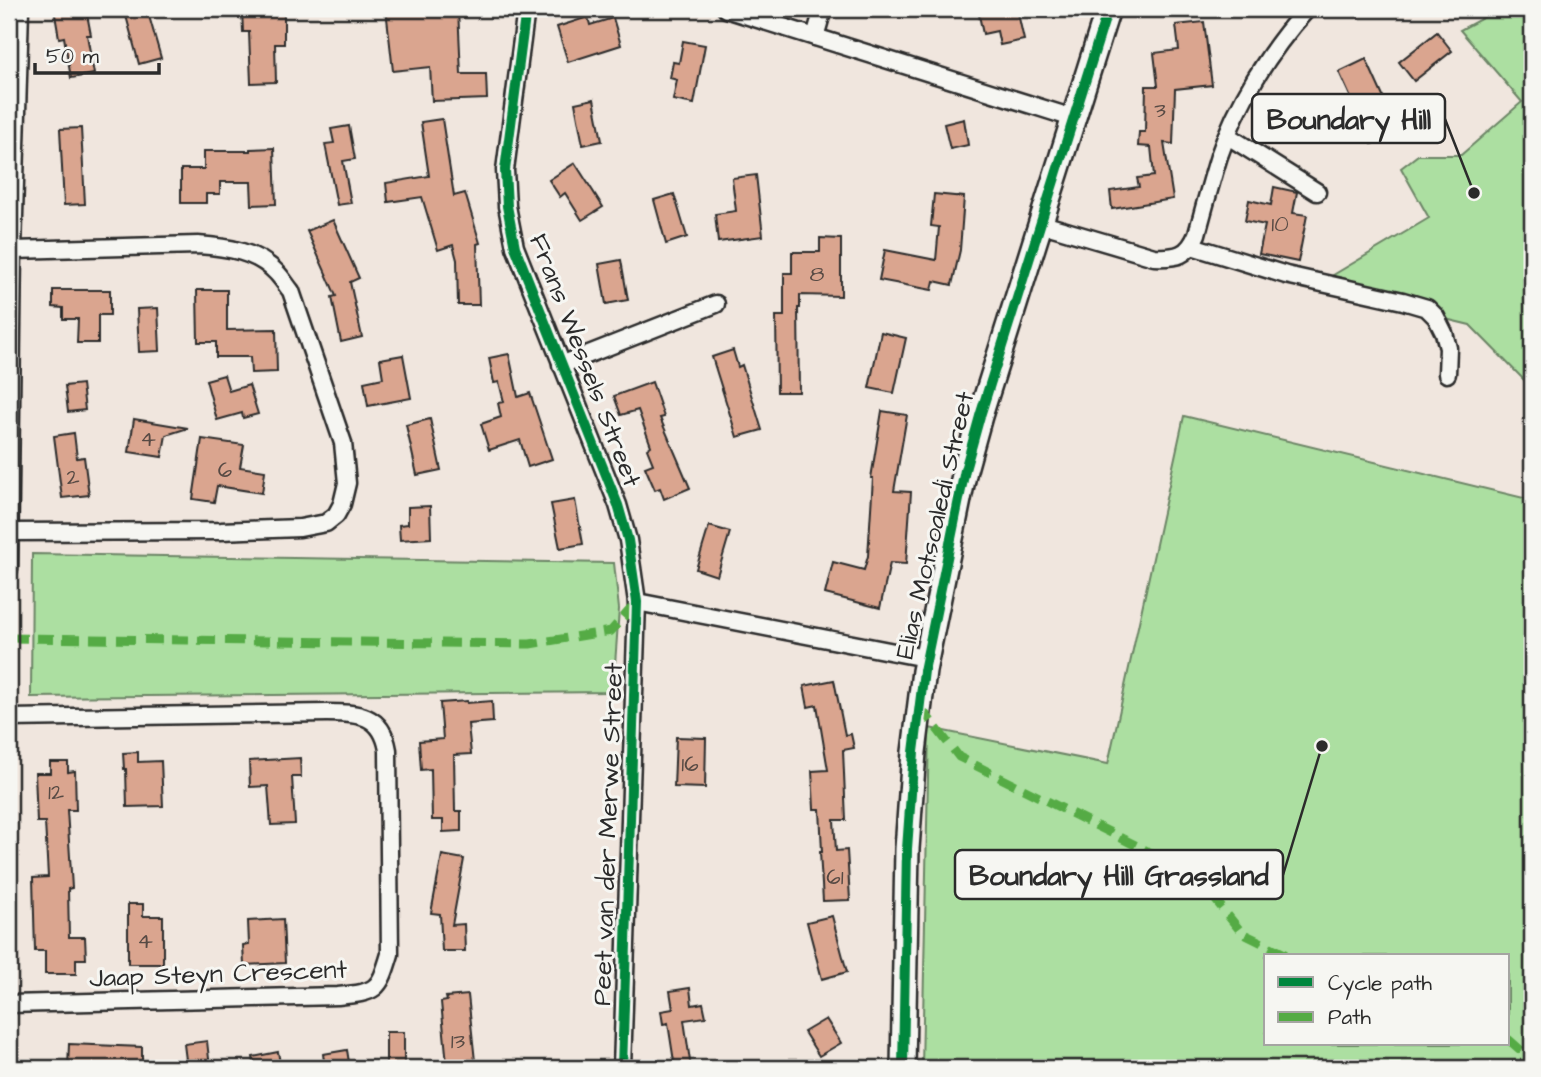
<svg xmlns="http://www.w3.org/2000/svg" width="1541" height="1077" font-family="'Architects Daughter',sans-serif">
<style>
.green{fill:#acdfa1;stroke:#6c8566;stroke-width:2;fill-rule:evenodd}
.building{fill:#daa58f;stroke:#2b2b2b;stroke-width:2}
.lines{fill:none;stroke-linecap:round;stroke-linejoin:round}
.street-casing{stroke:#2b2b2b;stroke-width:21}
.secondary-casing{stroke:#2b2b2b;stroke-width:28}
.street{stroke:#f6f6f2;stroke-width:16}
.secondary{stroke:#f6f6f2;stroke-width:23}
.quiet{stroke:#54ab44;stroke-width:9;stroke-dasharray:18 9;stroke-linecap:butt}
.cycleway-casing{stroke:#f6f6f2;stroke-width:15}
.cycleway{stroke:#00873e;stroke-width:10}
.labels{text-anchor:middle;stroke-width:6;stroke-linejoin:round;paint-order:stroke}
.number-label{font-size:23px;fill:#574a44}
.street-label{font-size:26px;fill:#2b2b2b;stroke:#f6f6f2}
.leader{fill:none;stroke:#2b2b2b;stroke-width:2.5}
.callout-dot{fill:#2b2b2b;stroke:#f6f6f2;stroke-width:2.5}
.callout{fill:#f6f6f2;stroke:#2b2b2b;stroke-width:2.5}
.callout-label{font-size:28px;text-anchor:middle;font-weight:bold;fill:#2b2b2b}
</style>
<rect width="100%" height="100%" fill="#f0e6de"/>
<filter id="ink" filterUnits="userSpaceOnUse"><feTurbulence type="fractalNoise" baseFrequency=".0143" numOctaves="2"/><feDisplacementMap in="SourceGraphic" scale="14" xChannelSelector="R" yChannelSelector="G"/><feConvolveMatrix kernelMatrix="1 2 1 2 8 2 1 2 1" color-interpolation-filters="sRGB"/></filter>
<g filter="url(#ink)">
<!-- green -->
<g class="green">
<path d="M1499,9H1532V388L1470,325L1313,287L1429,218L1401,168L1418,155H1461L1522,102L1460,30Z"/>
<path d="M1184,416L1532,500V1068H922L929,728L1108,764ZM1266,956H1508V1044H1266Z"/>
<path d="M32,554L614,563L619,609L613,692L31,697Z"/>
</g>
<!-- building -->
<g class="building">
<path d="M54,9H86L91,35H87L94,74L71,78L64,37L59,38Z"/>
<path d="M137,9H147L161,58L139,64L125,12Z"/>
<path d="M242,9H284V44H275L276,82L251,83L249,32H243Z"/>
<path d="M386,9H458L461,74H486L487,99L432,101L430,67L393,71Z"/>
<path d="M992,9H1017L1024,40L1000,45L997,31L983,34L979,15L992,13Z"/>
<path d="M588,17L590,25L613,18L621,45L568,62L557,27Z"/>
<path d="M1204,22L1212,85L1175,89L1173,144L1164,143L1173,199L1112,209L1110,191L1139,187L1137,178L1154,176L1151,147L1138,146L1139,132H1145L1146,86H1158L1154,53L1179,50L1176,25Z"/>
<path d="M1437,32L1452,51L1414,81L1399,62Z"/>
<path d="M683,41L705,45L694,104L673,100L677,80L670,78L673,62L679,63Z"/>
<path d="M1366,59L1399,132L1372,144L1339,72Z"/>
<path d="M594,99L602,141L583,145L575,103Z"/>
<path d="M442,119L454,196L465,193L480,243L477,244L479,305H458L457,260L453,245L438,250L422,197L388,202L386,183L429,176L421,122Z"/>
<path d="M964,119L968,145L950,149L944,124Z"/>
<path d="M349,126L355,159L343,161L351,203L337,205L325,144L334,143L331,129Z"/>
<path d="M81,128L85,204L64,205L60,129Z"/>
<path d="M274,148L276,204L252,205L251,182H220V194H206V203H181V169H204V151H250V149Z"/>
<path d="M575,163L603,207L582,220L565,193L560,197L549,180Z"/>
<path d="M756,175L763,236L718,242L715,214L736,211L732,178Z"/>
<path d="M1274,187L1297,192L1293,213L1307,215L1298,262L1259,254L1265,225L1245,221L1249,200L1271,205Z"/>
<path d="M674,194L687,237L666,244L654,200Z"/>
<path d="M934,194L964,197L960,250L952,285L934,281L932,290L879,280L885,250L936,260L939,227L931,226Z"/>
<path d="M333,220L359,278L350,282L362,337L341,342L332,297L336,296L307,231Z"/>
<path d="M820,238L841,239V296L800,295V308H798L799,392H777L776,316H784V273H792V252H820Z"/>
<path d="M621,260L628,300L606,304L599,264Z"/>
<path d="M53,290H110V315H98V343H77L78,319H63V308L53,307Z"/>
<path d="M197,290H227V330L276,329L277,372L251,373L250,357H216V342H198Z"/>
<path d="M158,308L160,351L139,352L137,309Z"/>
<path d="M881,332L906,338L894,393L869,388Z"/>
<path d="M733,350L738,367L742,365L762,430L737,437L712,357Z"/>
<path d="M509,354L518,397L530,393L552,459L528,467L520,440L489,450L481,424L501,417L498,403L504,402L499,382L494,383L489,358Z"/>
<path d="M403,355L411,398L368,406L364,382L383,378L380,359Z"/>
<path d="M224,375L229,391L249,385L258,414L243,418L242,413L217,420L206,380Z"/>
<path d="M652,382L664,417L660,418L690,488L664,499L660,488L655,490L645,467L653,464L647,449L651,446L638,410L621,415L614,396Z"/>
<path d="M82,384L85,410L68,412L65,386Z"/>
<path d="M882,411L907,415L894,491L911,492L906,564L890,563L880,608L825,594L833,562L864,570L868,556L873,478H871Z"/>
<path d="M134,419L188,428L166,435L162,457L129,452Z"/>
<path d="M430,419L441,470L417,475L406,425Z"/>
<path d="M74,433L77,458L84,457L89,495L62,498L54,436Z"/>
<path d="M202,439L244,445L240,467L265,471L262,493L217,486L214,502L193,499Z"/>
<path d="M575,500L583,544L560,548L551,504Z"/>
<path d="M430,506L431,538L400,540L399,525L408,524V507Z"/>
<path d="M709,526L730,532L717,576L696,569Z"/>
<path d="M834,680L845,735L851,734L854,748L843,750L846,820H834L836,851L847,850L850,900L823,901L820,852H822L820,809H814L812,771L828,770L817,705L808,707L804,686Z"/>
<path d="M467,701V703L492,701L493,722L468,724L471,754L454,755L455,811H461V831L443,832V820H432L431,769L421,770L419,741L443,739L440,703Z"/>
<path d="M676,737L706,738L705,788L674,787Z"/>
<path d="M138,752V762L161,761L163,806L127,807L126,769H124L123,753Z"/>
<path d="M300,758L301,777H292L295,824L271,825L268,786L250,787L249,761Z"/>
<path d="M50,762H68V772L75,771L76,810H67L72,888L68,889L69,937H85L86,959H76V974H45V951H35L33,878L48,877L45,822H37L35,773H50Z"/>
<path d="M442,855L464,859L452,925L464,924L465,951H442L440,914L431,913Z"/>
<path d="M128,904H143V916H163V964H128Z"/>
<path d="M832,916L847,972L822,979L807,922Z"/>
<path d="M283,919L285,963L244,965L243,945L249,944L248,921Z"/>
<path d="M690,988L692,1005L703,1003L706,1017L684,1020L691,1068H675L668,1023L663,1024L661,1011L673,1009L670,991Z"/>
<path d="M468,995L475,1061L447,1064L441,1002L447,1001L446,997Z"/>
<path d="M826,1019L841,1043L819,1056L804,1032Z"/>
<rect x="386" y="1032" width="18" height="36"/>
<path d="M207,1041L210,1068H187L184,1044Z"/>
<path d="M69,1044L142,1047V1068H68Z"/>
<path d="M347,1050L350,1068H325L323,1054Z"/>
<path d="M278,1052L281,1068H255L253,1057Z"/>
</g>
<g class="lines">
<!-- street casing -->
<g class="street-casing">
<g id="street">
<path d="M526,9L505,170L507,206L515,247L618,505L628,540L637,602L622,1068"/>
<path d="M726,9L1073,118"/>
<path d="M815,37L823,9"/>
<path d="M1228,136L1317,192"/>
<path d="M1039,223L1154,257C1177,258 1188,256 1197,234C1204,208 1211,182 1219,156C1237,103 1269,51 1307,9"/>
<path d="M1192,246L1286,275L1403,301L1427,308L1436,317L1444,333L1448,348L1447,374"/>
<path d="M561,365L716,304"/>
<path d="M10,532L221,531L300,528L326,523L336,515L342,504L347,483L343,443L291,291C286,285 282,278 277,273C257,251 226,247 198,245L13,250"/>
<path d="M9,569L13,250L20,9"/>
<path d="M637,602L925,658"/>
<path d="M9,718L327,713C358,713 382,714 388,750L390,954C379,991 377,992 338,996L9,1004"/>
</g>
</g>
<!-- secondary casing -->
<g class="secondary-casing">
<path id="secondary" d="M903,1068L907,849L914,752L924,671L965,470L980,416L1108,9"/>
</g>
<!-- street -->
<use href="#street" class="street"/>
<!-- secondary -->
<use href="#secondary" class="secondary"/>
<!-- quiet -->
<g class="quiet">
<path d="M9,638L530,644L611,631L636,603"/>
<path d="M920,707L959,757L1183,869L1214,898L1242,933L1289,956"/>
<path d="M1508,1039L1532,1060"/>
</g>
<!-- cycleway casing -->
<g class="cycleway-casing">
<g id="cycleway">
<path d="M526,9L505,170L507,206L515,247L618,505L628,540L637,602L622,1068"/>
<path d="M903,1068L907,849L914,752L924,671L965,470L980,416L1108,9"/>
</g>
</g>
<!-- cycleway -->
<use href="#cycleway" class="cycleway"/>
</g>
</g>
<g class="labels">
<!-- number labels -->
<g class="number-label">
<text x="1160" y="117">3</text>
<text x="1280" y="231">10</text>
<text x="817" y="281">8</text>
<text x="148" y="446">4</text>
<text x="225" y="477">6</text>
<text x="73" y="484">2</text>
<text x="690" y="771">16</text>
<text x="56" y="799">12</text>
<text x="835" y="884">61</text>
<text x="145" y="948">4</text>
<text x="458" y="1048">13</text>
</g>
<!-- street labels -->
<g class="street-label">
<text transform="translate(586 360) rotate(69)" y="9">Frans Wessels Street</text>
<text transform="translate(934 525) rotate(-77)" y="9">Elias Motsoaledi Street</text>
<text transform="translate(607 834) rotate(-88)" y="9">Peet van der Merwe Street</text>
<text transform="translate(218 973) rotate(-2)" y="9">Jaap Steyn Crescent</text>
</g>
</g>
<!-- callouts -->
<path class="leader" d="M1474 193L1445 119M1322 746L1283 875"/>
<g class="callout-dot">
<circle cx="1474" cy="193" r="7"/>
<circle cx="1322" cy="746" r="7"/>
</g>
<g class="callout">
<rect x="1252" y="94" width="193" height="49" rx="7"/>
<rect x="955" y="850" width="328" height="49" rx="7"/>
</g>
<g class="callout-label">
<text x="1349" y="129">Boundary Hill</text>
<text x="1119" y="885">Boundary Hill Grassland</text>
</g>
<!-- margin -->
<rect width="1541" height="1077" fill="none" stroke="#f6f6f2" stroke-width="35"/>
<rect x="18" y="18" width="1506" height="1042" fill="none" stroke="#2b2b2b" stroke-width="2.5" filter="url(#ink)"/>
<!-- legend -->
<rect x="1264" y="954" width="245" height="91" fill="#f6f6f2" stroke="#a5a5a2" stroke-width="2"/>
<rect x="1278" y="977" width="35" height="10" fill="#00873e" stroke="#a5a5a2" stroke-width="2"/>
<text x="1328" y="990" font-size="21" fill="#2b2b2b">Cycle path</text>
<rect x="1278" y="1012" width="35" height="10" fill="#54ab44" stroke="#a5a5a2" stroke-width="2"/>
<text x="1328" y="1024" font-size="21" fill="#2b2b2b">Path</text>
<!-- scale -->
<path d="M35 63v10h124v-10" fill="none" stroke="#2b2b2b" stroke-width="3.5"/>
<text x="46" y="63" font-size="21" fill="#2b2b2b" stroke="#f6f6f2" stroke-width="5" paint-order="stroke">50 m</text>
</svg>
